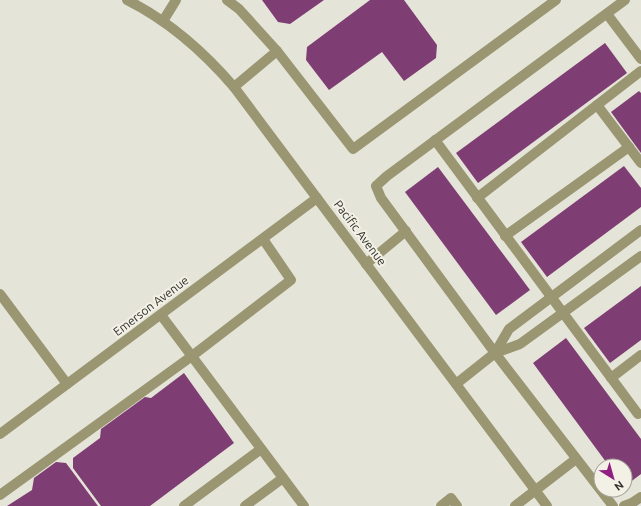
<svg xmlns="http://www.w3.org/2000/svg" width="641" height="506" font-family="Ubuntu,sans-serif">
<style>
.building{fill:#7e3d73}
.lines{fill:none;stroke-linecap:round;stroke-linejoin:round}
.minor{stroke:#9a9671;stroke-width:10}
.labels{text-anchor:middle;stroke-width:4;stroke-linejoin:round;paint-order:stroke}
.street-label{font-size:12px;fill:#30302b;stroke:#f3f1e6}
</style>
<rect width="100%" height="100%" fill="#e5e4d9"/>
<!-- building -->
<g class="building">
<path d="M262,0H324L290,24L278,22Z"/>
<path d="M370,0H404L437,45L436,58L404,81L382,52L329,90L306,60L307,47Z"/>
<path d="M605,43L627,73L478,183L456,153Z"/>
<path d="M639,91L641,93V153L611,112Z"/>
<path d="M624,166L641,188V207L547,277L521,242Z"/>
<path d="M438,167L530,290L496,315L405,192Z"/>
<path d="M641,286V340L610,363L584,328Z"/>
<path d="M566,338L641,439V474L625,486V466H609L533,363Z"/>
<path d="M184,373L234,443L150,506H101L73,468V458L100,438L101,429L145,397L151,398Z"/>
<path d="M56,462L66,463L98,506H7L32,490L34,478Z"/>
</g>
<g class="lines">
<!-- minor -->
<g class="minor">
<path d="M127,0C169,21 204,52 234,87L547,506"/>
<path d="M227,0L239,9L277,51"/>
<path d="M607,14L641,59"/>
<path d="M163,21L176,0"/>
<path d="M234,87L277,51L353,149L556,0"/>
<path d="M597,105L641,163"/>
<path d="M435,140L638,414"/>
<path d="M477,198L641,71"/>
<path d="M505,236L629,147"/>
<path d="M366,264L406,231"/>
<path d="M0,294L67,384"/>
<path d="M161,315L304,506"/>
<path d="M495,353L509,329L641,230"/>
<path d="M611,378L641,355"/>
<path d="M456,384L495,353L520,344L641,256"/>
<path d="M0,434L317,198"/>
<path d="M0,495L192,356L291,280L263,239"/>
<path d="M184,506L261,449"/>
<path d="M245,506L283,478"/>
<path d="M441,506L451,498L457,506"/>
<path d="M515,506L576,459"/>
<path d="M613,506L495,353L381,198L376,186L387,176L625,0"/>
<path d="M624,506L632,503L641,497"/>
</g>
</g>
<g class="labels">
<!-- street labels -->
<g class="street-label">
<text transform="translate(360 233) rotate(53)" y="4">Pacific Avenue</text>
<text transform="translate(151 306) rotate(-37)" y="4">Emerson Avenue</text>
</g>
</g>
<!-- north arrow -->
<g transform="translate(613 478) rotate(143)"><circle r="19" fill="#f3f1e6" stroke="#a5a49b"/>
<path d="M0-3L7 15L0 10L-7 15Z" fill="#8f1f81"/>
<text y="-6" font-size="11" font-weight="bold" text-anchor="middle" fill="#30302b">N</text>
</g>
</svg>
